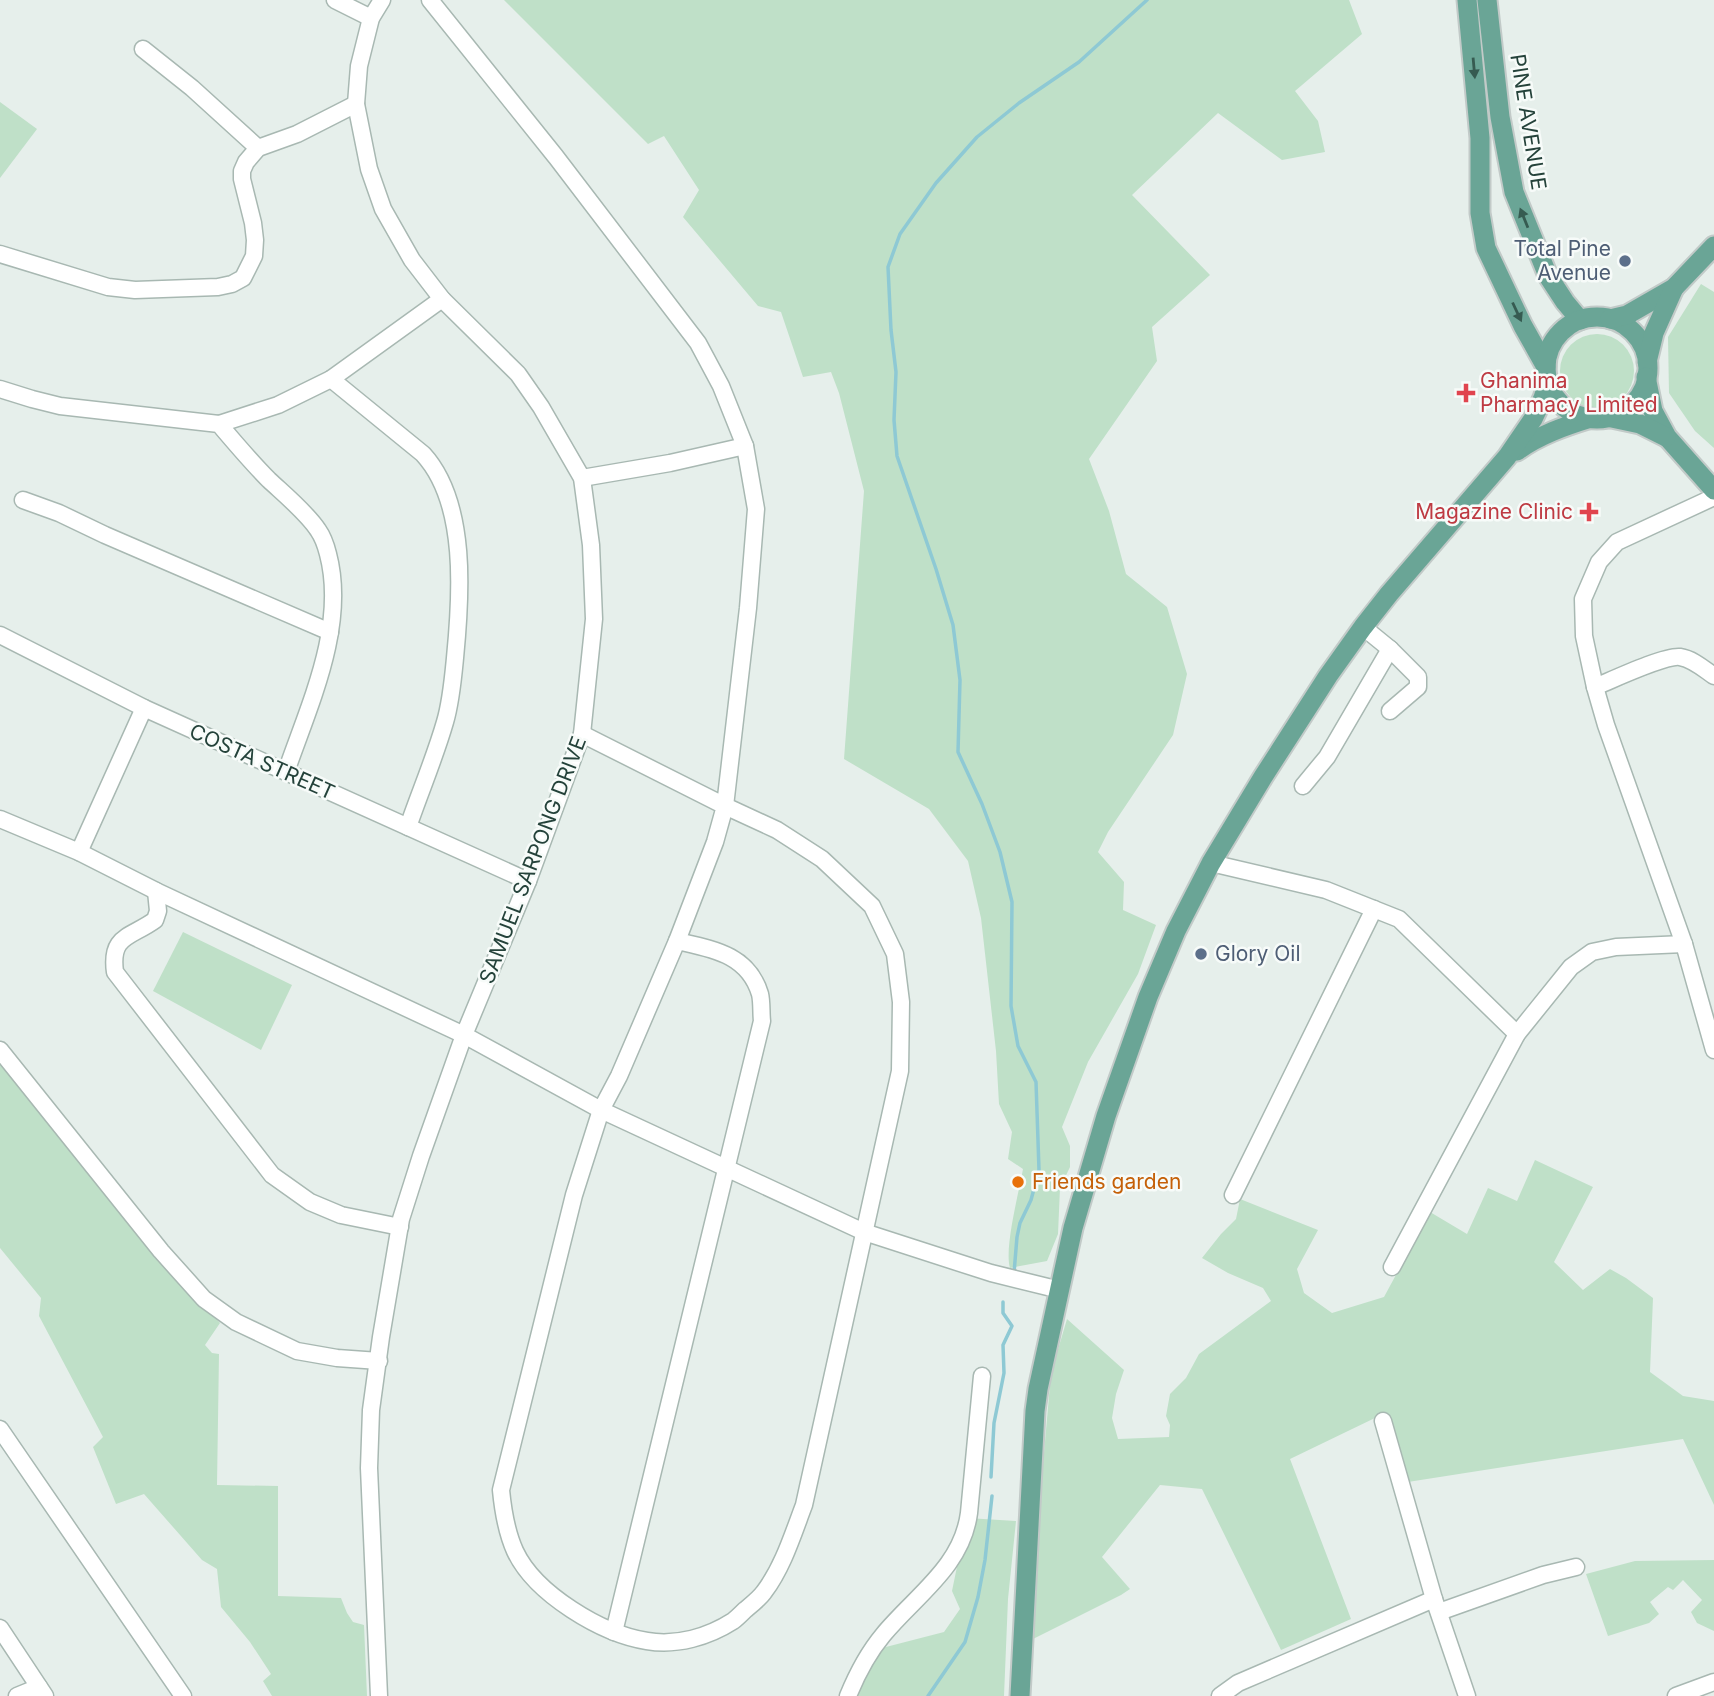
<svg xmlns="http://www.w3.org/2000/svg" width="1714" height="1696" font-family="Inter,sans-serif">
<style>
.green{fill:#bfe0c8}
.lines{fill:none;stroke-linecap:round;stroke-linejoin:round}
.stream{stroke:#8ec9d4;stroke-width:3.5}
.minor-casing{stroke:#a8b8b2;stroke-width:19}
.major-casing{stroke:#c2cac8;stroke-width:23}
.minor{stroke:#fff;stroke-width:16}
.major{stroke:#6aa596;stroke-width:19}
.oneway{fill:#365b51}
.service-dot{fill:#5c6f8a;stroke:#f7fbf9;stroke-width:2.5}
.health-dot{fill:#e0444e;stroke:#f7fbf9;stroke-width:2.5}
.food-dot{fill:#e8710a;stroke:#f7fbf9;stroke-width:2.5}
.labels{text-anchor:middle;stroke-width:5;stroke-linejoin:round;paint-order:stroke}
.street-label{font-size:21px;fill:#24423a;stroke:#f7fbf9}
.service-label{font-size:21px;fill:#4e5e75;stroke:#f7fbf9;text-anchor:end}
.health-label{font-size:21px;fill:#be3a42;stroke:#f7fbf9;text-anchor:start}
.food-label{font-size:21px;fill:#c56008;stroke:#f7fbf9;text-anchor:start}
</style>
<rect width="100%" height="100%" fill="#e6efeb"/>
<!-- green -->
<g class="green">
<path d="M504,0H1349L1362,34L1295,91L1318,121L1325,152L1282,160L1218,113L1132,195L1210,275L1152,327L1157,361L1089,459L1109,511L1126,574L1167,607L1187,674L1173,735L1108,832L1098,852L1124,882L1123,910L1156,925L1138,974L1088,1062L1062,1127L1070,1146V1167L1060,1188L1058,1234L1047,1261L1010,1268C1004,1248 1019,1192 1023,1169L1008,1159L1012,1132L999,1104L996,1051L981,918L968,861L929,809L844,759L864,491L839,393L831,372L803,377L781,312L758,306L683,217L699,190L664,136L648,144Z"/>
<path d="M0,102L37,129L0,178Z"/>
<path d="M1701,284L1714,292V448L1695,431L1669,393L1668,337Z"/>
<circle cx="1597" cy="371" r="37"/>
<path d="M183,932L292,985L261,1050L153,991Z"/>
<path d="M0,1059L220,1323L205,1345L212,1353L219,1354L217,1485L278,1486V1596L341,1598L347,1613L353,1622L364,1625L367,1696H272L263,1681L271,1674L250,1642L221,1607L217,1569L202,1560L144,1494L116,1504L93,1447L103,1437L39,1316L41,1298L0,1248Z"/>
<path d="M1535,1160L1593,1187L1554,1262L1583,1290L1610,1269L1626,1278L1653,1298L1650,1372L1683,1396L1714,1401V1505L1683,1439L1395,1484L1377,1417L1290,1459L1351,1619L1281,1650L1202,1489L1160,1485L1102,1557L1130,1589L1121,1595L1031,1640L1040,1499L1051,1373L1067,1319L1124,1370L1116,1394L1112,1418L1118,1439L1169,1437L1170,1425L1166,1416L1170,1394L1186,1378L1199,1354L1271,1301L1263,1288L1228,1273L1202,1258L1221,1234L1236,1219L1240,1199L1318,1230L1297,1269L1304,1293L1332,1313L1384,1297L1430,1212L1467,1234L1488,1188L1517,1201Z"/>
<path d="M967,1518L1016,1521L1008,1599L1004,1696H841L882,1648L944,1632L960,1609L952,1591Z"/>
<path d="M1714,1560V1631L1697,1623L1691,1612L1702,1600L1683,1580L1673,1590L1668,1587L1650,1602L1659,1614L1649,1623L1608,1636L1586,1574L1635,1561Z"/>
</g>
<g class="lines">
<!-- stream -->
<g class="stream">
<path d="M1014,1273L1017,1237L1020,1223L1031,1200L1039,1170L1036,1082L1018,1046L1011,1006L1012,902L1000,852L982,804L958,752L960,680L953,625L936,569L897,456L894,420L896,372L891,330L888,267L900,234L936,183L977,137L1019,103L1079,62L1147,0"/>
<path d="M991,1477L994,1423L1004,1373L1003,1345L1012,1326L1003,1313V1302"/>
<path d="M928,1696L965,1642L978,1597L985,1560L992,1496"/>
</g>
<!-- minor casing -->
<g class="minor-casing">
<g id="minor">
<path d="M335,0L371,18"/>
<path d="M430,0L556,157L698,343L721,386L745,446L756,509L748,608L725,806L715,842L677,941L619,1076L601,1110L574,1195L501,1490C503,1511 506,1531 515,1551C535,1594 602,1634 647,1641C677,1646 708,1637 733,1621C737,1618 741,1614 745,1610C751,1605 759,1599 764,1592C783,1567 793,1534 804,1505L900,1071L901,1002L895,954L872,906L822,859L777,830L725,806L582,734"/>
<path d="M143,49L192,88L258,148"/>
<path d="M0,254L108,287L135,290L218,287L232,284L243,278L254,256L255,240L253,223L242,179V171L246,162L258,148L297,134L356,104"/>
<path d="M331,379L423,454C468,503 461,597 455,658C453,679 451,702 445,722C435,757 420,792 408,827"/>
<path d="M0,389L32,399L60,406L219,424C235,443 251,462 269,480C284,494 307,513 318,530C323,537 326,546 328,554C347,626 309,705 286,772"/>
<path d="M219,424L278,405L331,379L442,299"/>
<path d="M582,478L670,463L745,446"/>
<path d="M1714,497L1617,542L1599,562L1583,599L1584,636L1595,687L1606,725L1684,944L1714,1050"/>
<path d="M23,500L59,513L105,535L330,632"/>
<path d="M1363,627L1390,649L1418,677V687L1390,711"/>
<path d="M0,635L144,708L528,881"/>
<path d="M1595,687C1612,680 1665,655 1680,657C1693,659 1704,669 1714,676"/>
<path d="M1303,786L1327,757L1390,649"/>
<path d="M0,819L79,852L156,891L464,1035L601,1110L864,1232L991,1273L1060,1290"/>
<path d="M79,852L144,708"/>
<path d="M1211,863L1326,890L1399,919L1517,1034"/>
<path d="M156,891L158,911L155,920C130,938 110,935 115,972L272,1175L310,1202L341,1215L400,1227"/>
<path d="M0,1050L161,1251L204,1299L236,1322L297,1351L337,1358L379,1361"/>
<path d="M1233,1195L1374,909"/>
<path d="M1392,1267L1517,1034L1571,967L1592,952L1616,947L1684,944"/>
<path d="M1383,1421L1434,1599L1467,1696"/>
<path d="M0,1429L183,1696"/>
<path d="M1439,1612L1543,1575L1576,1567"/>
<path d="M0,1628L45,1696"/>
<path d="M614,1632L762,1021C761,1013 762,1002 760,994C748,954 712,949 677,941"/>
<path d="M17,1696L39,1687"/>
<path d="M379,1696L369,1468L371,1410L381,1337L401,1219L421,1156L464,1035L528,881L582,734L594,619L591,545L582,478L541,407L518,374L442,299L412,260L383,209L369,169L356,104L359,66L371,18L382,0"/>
<path d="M848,1696C857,1674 868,1653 883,1635C915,1596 962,1567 969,1513L982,1376"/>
<path d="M1220,1696L1238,1683L1434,1599"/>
<path d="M1676,1696L1714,1682"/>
</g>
</g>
<!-- major casing -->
<g class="major-casing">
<g id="major">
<path d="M1467,0L1480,138V213L1486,248L1523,326L1546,367"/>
<path d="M1487,0L1500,117L1514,192L1548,276L1565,302L1580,320"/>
<circle cx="1597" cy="368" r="51"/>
<path d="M1610,319L1627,315L1674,288L1714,246"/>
<path d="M1647,362L1654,333L1674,288"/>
<path d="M1646,377L1653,411L1667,437L1714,490"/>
<path d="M1607,417L1640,424L1666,437"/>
<path d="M1517,451C1539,435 1565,426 1591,418"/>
<path d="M1020,1696L1035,1411L1038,1389L1073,1228L1106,1116L1148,997L1176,931L1211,863L1263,777L1328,676L1363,627L1389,594L1507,457L1533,419L1543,398L1548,383"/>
</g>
</g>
<!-- minor -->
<use href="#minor" class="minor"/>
<!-- major -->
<use href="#major" class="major"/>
</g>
<!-- one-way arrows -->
<defs><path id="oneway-solid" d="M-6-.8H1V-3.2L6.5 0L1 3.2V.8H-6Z" transform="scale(1.75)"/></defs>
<g class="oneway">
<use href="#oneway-solid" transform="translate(1474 68) rotate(85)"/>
<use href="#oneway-solid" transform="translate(1524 218) rotate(-112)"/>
<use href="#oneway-solid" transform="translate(1517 312) rotate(65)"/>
</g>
<!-- markers -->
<g class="service-dot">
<circle cx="1625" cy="261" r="7"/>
<circle cx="1201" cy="954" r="7"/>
</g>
<g class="health-dot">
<path d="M1462.5 382.5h7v7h7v7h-7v7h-7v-7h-7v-7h7z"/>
<path d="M1585.5 501.5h7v7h7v7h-7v7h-7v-7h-7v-7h7z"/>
</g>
<circle class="food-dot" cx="1018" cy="1182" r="7"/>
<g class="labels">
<!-- street labels -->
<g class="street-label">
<text transform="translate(1528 122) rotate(81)" y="7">PINE AVENUE</text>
<text transform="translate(262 762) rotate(24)" y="7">COSTA STREET</text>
<text transform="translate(533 860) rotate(-69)" y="7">SAMUEL SARPONG DRIVE</text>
</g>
<!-- service labels -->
<g class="service-label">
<text x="1611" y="256">Total Pine<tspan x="1611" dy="24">Avenue</tspan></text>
<text x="1215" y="961" text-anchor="start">Glory Oil</text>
</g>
<!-- health labels -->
<g class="health-label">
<text x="1480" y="388">Ghanima<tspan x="1480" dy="24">Pharmacy Limited</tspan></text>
<text x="1573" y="519" text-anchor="end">Magazine Clinic</text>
</g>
<!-- food labels -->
<g class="food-label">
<text x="1032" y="1189">Friends garden</text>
</g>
</g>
</svg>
